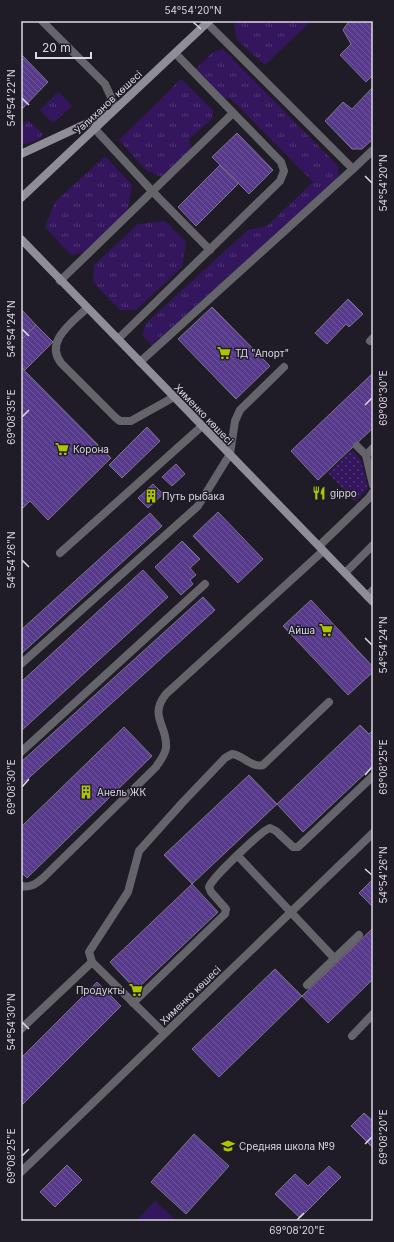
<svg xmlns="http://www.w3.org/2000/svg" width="394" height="1242" font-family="Inter,sans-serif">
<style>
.grass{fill:url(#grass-tufts)}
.garden{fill:url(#garden-dots)}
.pitch{fill:#34165e}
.building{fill:url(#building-back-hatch);stroke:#797584}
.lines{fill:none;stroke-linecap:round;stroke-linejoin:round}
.service{stroke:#66646b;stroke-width:8}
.minor{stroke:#66646b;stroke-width:8}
.secondary{stroke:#8f8d97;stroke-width:8}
.ticks{fill:none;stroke:#dad8e1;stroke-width:1.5}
.labels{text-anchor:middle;stroke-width:3;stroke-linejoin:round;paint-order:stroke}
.street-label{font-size:10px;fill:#dad8e1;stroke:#1f1c27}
.poi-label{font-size:10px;fill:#dad8e1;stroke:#1f1c27;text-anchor:start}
.neatline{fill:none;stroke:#dad8e1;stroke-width:1.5}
.ticks-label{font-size:10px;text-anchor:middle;fill:#dad8e1}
</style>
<defs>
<pattern id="grass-tufts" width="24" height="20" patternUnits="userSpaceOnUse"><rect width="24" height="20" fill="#34165e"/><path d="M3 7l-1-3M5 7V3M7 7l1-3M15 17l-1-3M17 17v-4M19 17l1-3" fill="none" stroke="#513775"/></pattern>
<pattern id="garden-dots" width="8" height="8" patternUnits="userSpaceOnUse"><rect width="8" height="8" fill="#34165e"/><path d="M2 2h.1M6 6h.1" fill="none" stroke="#513775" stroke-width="1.8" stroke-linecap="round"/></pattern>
<pattern id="building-back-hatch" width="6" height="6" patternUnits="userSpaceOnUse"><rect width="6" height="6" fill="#573a8b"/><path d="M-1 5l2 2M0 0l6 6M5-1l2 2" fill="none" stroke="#6f569b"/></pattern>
</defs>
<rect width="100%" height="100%" fill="#1f1c27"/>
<!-- grass -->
<g class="grass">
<path d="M237,21H311L265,65L237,40L234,24Z"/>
<path d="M223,49L338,166L339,177L152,345L142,335L147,322L248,230L267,226L313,182L230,98L224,99L196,69L213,52Z"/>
<path d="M181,79L213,110L212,119L189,139L191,149L162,177L147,171L119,140Z"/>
<path d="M58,92L72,106L53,123L40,110Z"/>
<path d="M28,120L43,134L38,140L21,145V127Z"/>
<path d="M105,156L132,185L127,212L83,253L71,255L45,227L55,202Z"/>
<path d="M165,221L186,242L182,267L136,310H120L93,282L94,265L138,224Z"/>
</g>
<!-- garden -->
<path class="garden" d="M352,450L361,460L368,488L355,502L328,473Z"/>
<!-- pitch -->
<path class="pitch" d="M155,1201L177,1221H136Z"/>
<!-- building -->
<g class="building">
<path d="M349,21H373V75L366,82L340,55L351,44L343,30Z"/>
<path d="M21,54L48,82L21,110Z"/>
<path d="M373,87V139L362,149H352L325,121L343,102L352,109Z"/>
<path d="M237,133L273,170L249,194L212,157Z"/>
<path d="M220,165L239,183L196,226L178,207Z"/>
<path d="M348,299L363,314L349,327L346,324L327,344L315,333Z"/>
<path d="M212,307L270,366L236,399L178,339Z"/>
<path d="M21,309L36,325L21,340Z"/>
<path d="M36,325L53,342L25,370L21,367V340Z"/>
<path d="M21,367L111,458L48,520L30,501L21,510Z"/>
<path d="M373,373V428L318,480L291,451Z"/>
<path d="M147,427L160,441L122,478L109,465Z"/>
<path d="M176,464L185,474L172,486L162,477Z"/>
<path d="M153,484L163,494L148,508L138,498Z"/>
<path d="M218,512L263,559L238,583L193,536Z"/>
<path d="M150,513L162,526L21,654V630Z"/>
<path d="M182,541L200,559L190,568L196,575L190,580L193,584L181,595L155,567Z"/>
<path d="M143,570L168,597L21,731V682Z"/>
<path d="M203,597L215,610L21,785V762Z"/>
<path d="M311,600L373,667V672L348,695L283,626Z"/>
<path d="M360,725L369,734L372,731L373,733V766L303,832L277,804Z"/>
<path d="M124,727L152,756L27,878L21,872V827Z"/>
<path d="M249,775L277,804L192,884L164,855Z"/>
<path d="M373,879V907L359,893Z"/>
<path d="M192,884L218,912L136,990L110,962Z"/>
<path d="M373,928V979L328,1023L302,996Z"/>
<path d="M275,969L302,996L219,1077L192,1049Z"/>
<path d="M97,982L121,1006L21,1106V1058Z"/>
<path d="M364,1113L373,1121V1148L351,1126Z"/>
<path d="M194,1134L229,1166L186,1214L151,1182Z"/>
<path d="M67,1165L82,1180L55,1207L40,1192Z"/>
<path d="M329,1166L341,1177L300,1218L275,1194L295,1174L308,1186Z"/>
</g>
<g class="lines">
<!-- service -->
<g class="service">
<path d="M42,21L105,84L116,108"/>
<path d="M95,129L153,192L210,250"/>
<path d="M353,169L373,150"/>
<path d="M60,281L233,113"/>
<path d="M87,308C73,322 44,341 61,363L116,418L120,421H131L174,397"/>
<path d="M118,339L280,181L284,171L281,162L175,53"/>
<path d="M370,341L373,338"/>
<path d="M140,362L353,169L207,23"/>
<path d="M357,446L366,455"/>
<path d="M373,448L366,455L373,485"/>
<path d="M319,546L369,498L373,492"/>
<path d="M60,553L202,426"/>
<path d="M345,573L373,545"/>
<path d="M367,596L373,590"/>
<path d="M21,664L198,506L230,454L235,421L240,410L284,367"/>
<path d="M21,752L205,584"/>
<path d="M21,886C30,888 36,884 43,878L156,767C160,761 165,755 166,748C168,725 148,717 166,694L323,551"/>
<path d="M92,962L89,952L128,892L139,851L183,802L225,758L232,754C243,755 251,768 263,765L329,702"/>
<path d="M21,1029L92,962L164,1033"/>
<path d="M352,1036L373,1014"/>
</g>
<!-- minor -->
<g class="minor">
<path d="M238,856L335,959"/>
<path d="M307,985L359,935"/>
<path d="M133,1003L225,914L226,909L211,892L209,887C212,878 261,831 270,828L276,831L293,847H298L373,776"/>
<path d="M21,1172L373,833"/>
</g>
<!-- secondary -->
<g class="secondary">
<path d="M21,154L107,114"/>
<path d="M21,198L209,21"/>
<path d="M21,239L373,602"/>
</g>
</g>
<!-- ticks -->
<path class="ticks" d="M193,22L201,29M22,98L29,105M365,176L372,183M22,329L29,336M365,405L372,398M22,417L29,410M22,560L29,567M365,638L372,645M365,775L372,767M22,787L29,779M365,869L372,875M22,1022L29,1029M365,1144L372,1137M22,1156L29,1149M297,1220L304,1213"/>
<!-- icons -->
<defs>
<g id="supermarket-bare" transform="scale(1.08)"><path d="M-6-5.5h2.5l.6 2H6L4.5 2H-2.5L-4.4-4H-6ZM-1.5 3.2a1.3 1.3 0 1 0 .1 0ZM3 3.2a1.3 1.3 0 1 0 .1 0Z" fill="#b0c500" stroke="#1f1c27" stroke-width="2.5" paint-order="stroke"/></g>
<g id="restaurant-bare" transform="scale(1.08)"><path d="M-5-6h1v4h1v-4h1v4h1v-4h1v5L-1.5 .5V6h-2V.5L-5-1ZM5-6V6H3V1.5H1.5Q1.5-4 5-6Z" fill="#b0c500" stroke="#1f1c27" stroke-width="2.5" paint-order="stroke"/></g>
<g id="building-bare" transform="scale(1.08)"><path d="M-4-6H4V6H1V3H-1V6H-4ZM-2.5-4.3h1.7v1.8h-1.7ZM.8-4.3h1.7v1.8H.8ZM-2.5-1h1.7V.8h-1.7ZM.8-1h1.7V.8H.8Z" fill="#b0c500" stroke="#1f1c27" stroke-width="2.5" paint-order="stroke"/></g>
<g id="school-bare" transform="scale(1.08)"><path d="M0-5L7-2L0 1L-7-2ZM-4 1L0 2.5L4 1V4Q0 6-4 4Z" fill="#b0c500" stroke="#1f1c27" stroke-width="2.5" paint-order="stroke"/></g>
</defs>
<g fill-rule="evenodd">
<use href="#supermarket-bare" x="224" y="353"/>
<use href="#supermarket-bare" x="62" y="449"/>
<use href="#restaurant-bare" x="319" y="493"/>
<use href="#building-bare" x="151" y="496"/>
<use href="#supermarket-bare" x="326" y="630"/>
<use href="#building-bare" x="86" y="792"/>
<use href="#supermarket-bare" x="136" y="990"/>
<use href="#school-bare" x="228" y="1146"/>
</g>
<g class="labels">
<!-- street labels -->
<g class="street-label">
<text transform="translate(108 102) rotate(-43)" y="4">Уәлиханов көшесі</text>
<text transform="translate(204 414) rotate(46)" y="4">Хименко көшесі</text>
<text transform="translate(190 995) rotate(-44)" y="4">Хименко көшесі</text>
</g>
<!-- poi labels -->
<g class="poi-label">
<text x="235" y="357">ТД "Апорт"</text>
<text x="73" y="453">Корона</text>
<text x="330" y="497">gippo</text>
<text x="162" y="500">Путь рыбака</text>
<text x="315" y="634" text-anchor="end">Айша</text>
<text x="97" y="796">Анель ЖК</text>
<text x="125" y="994" text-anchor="end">Продукты</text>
<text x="239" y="1150">Средняя школа №9</text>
</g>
</g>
<!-- border -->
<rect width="394" height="1242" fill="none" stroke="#1f1c27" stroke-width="44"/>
<!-- scale -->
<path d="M36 52v6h55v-6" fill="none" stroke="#dad8e1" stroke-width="2"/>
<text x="42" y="52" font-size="12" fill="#dad8e1" stroke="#1f1c27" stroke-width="3" paint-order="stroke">20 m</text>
<rect x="22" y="22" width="350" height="1198" class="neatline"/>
<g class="ticks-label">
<text x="193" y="14">54°54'20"N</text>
<text transform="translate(11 98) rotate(-90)" y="4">54°54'22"N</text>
<text transform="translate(383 183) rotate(-90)" y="4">54°54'20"N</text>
<text transform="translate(11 329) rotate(-90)" y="4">54°54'24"N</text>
<text transform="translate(383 398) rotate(-90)" y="4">69°08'30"E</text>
<text transform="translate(11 417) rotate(-90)" y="4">69°08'35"E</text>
<text transform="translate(11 560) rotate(-90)" y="4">54°54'26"N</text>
<text transform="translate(383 645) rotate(-90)" y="4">54°54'24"N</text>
<text transform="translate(383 767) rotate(-90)" y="4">69°08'25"E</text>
<text transform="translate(11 787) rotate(-90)" y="4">69°08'30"E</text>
<text transform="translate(383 875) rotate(-90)" y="4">54°54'26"N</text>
<text transform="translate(11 1022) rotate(-90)" y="4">54°54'30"N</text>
<text transform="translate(383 1137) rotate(-90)" y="4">69°08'20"E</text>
<text transform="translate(11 1156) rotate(-90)" y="4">69°08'25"E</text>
<text x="297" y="1234">69°08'20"E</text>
</g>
</svg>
